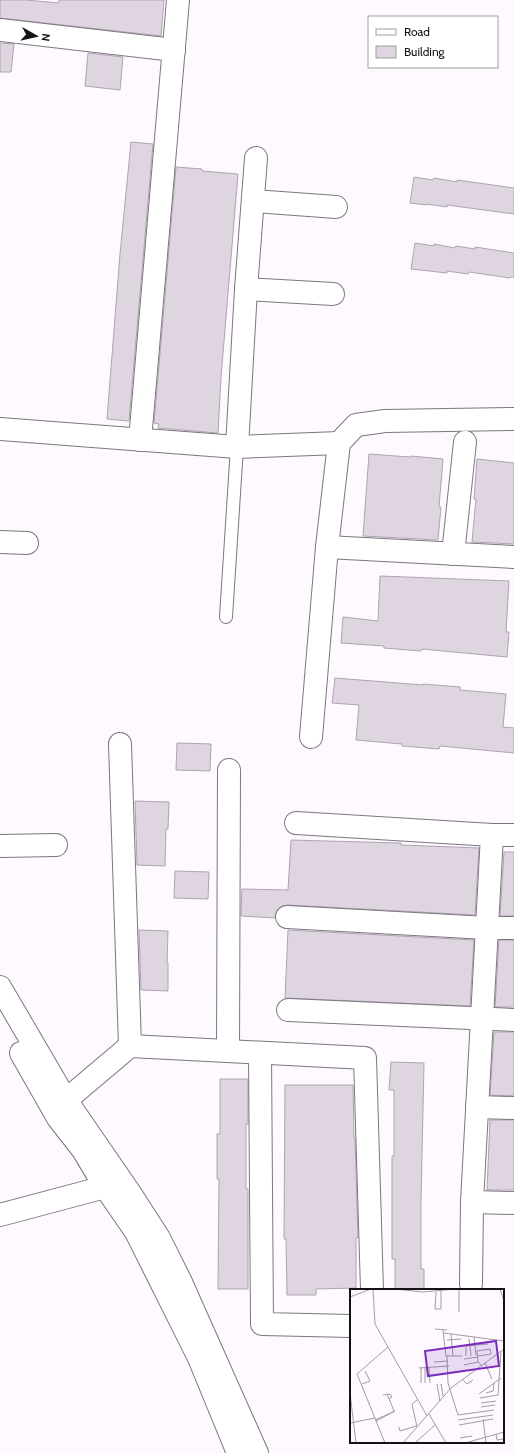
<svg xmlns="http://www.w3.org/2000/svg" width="514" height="1453" font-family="Cabin,sans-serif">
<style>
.building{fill:#ded5e0;stroke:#ada4af}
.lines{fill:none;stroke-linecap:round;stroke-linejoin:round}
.lane-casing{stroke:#7d757f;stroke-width:14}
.street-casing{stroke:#7d757f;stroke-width:24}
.secondary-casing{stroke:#7d757f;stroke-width:24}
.lane{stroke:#fff;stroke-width:12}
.street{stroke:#fff;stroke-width:22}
.secondary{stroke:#fff;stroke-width:22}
.inset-road{fill:none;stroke:#a09ca1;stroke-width:1}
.view{fill:#7b2cbf;fill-opacity:0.15;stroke:#7b2cbf;stroke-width:2}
.inset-edge{fill:none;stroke:#141115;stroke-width:2}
</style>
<rect width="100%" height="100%" fill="#fdf9fe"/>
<!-- building -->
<g class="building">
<path d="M0,0H26L59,3V0H164L161,36L0,18Z"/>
<path d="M0,43L14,44L11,72H0Z"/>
<path d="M88,53L123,57L120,90L85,86Z"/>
<path d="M131,142L153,144L129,421L107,419L120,254Z"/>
<path d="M176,167L202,169V171L238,174L221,377L218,433L158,428L159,424L154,423Z"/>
<path d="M414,177L433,180L434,178L457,182V180L514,188V214L447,205V207L427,204V205L410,203Z"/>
<path d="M415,243L434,246V244L455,248L456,246L475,249V247L514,253V277H511L510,278L469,272L468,274L447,271V273L411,269Z"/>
<path d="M369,454L410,457L411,456L443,459L439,507H441L438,540L363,536Z"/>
<path d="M477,459L514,463V544L472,542L476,499H474Z"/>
<path d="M380,576L509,581L506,632H509L507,657L422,649L421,651L384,648V646L341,643L343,617L378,621Z"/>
<path d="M335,678L423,685V684L460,687V690L506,694L503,727L514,728V753L440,746L439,749L402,746V744L356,740L359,705L332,703Z"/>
<path d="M177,743L211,744L210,771L176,770Z"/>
<path d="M135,801L169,802L168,829H166L165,866L137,865Z"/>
<path d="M291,840L401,843V845L479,848L475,915L288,905L282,906L277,910L275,918L241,916L242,889L288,890Z"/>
<path d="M504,852H514V916H500Z"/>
<path d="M175,871L209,872L208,899L174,898Z"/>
<path d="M139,930L168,931L167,963H168V991L141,990Z"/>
<path d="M288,930L474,940L470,1006L285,998Z"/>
<path d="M499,940H514V1007H495Z"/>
<path d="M494,1032H514V1096L490,1095Z"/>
<path d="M391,1062L424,1063L421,1201V1269H424V1290H395V1259H392V1156H394V1090H389Z"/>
<path d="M220,1079H248V1124H246V1189H248V1289H218L219,1179H217V1134H220Z"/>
<path d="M285,1085H353L354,1138H355L358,1238H356V1288L316,1289V1295H287L286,1239H284Z"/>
<path d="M490,1120H514V1190H487Z"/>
</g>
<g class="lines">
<!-- lane casing -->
<g class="lane-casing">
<path id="lane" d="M226,617L237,447"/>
</g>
<!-- street casing -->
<g class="street-casing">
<g id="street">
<path d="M0,30L174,50"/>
<path d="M253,201L336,207"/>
<path d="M246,289L333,294"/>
<path d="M0,429L237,447L339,443"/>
<path d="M140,440L178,0"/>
<path d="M237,447L246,289L256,158"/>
<path d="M0,542L27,543"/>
<path d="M327,547L514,557"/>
<path d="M453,554L465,442"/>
<path d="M311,737L327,547L339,443L356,425L385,421L514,419"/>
<path d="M120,744L130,1046"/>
<path d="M296,823L492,835L472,1202L471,1284"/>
<path d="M492,835H514"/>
<path d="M0,846L56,845"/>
<path d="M287,917L487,928H514"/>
<path d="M288,1010L514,1020"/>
<path d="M228,1051L229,770"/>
<path d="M260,1053L262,1324L351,1326"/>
<path d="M66,1100L130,1046L365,1058L372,1290"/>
<path d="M477,1107L514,1108"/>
<path d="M472,1202L514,1203"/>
<path d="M0,1215L105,1187"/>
</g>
</g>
<!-- secondary casing -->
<g class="secondary-casing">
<g id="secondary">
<path d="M0,987L66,1100L130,1193L159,1238L180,1280L257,1453"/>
<path d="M21,1053L58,1118L83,1150L105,1187L136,1232L199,1358L238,1453"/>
</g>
</g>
<!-- lane -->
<use href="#lane" class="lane"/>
<!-- street -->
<use href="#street" class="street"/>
<!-- secondary -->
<use href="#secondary" class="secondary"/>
</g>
<!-- overview -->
<g transform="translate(350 1289)">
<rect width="154" height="154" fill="#fdf9fe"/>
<path class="inset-road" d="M23,0L25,35L77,127M45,0L73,3L106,0M150,0L154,12M86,3L85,20H91V2M0,8L21,0M109,23V0M85,40L97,41M93,41L96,67H112M94,44L154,52M101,45L103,67M124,48L126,66M119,50L121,67M97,51L111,50M97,67L98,94L108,126L144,121M116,67V57L138,55M128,67L141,65L140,60L127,62L128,73L131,76M114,70L128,68M84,73L98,72M135,74L142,90M114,76L128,73M71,78V94M75,78V94M79,78L80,94M69,79L99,77M113,91L117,95L123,91M12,95L20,92L15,82M87,95L90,112M91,95L93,107M0,104L6,154M136,104L143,102L144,94M37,105L44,122M129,105L151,89M33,106L40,105L42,108L39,110M130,109L148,106L151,62M131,114L146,112M131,118L145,116M79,125L96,154M133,130L136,154M25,131L45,122L26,132M108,131L143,126M0,134L25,129M109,136L143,130M49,138L50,142L66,137M67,138L62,115L67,111M146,145L147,151L154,150M110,149L122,147M35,154L7,85L38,58M53,154L101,99L154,60M65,154L85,136M115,154L154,143"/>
<path class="view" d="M146,52L149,77L78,87L75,62Z"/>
<rect width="154" height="154" class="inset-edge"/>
</g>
<!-- legend -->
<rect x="368" y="16" width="130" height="52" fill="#ffffff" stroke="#a1a0a1"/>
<rect x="376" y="29" width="20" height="6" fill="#ffffff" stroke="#a1a0a1"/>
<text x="404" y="36" font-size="12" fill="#141115">Road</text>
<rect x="376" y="46" width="20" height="12" fill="#ded5e0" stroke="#a1a0a1"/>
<text x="404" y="56" font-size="12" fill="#141115">Building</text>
<!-- north arrow -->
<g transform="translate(36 36) rotate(98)" stroke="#ffffff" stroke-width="3" paint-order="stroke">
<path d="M0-3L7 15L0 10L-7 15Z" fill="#141115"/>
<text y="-6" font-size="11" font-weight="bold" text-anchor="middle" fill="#141115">N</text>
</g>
</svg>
